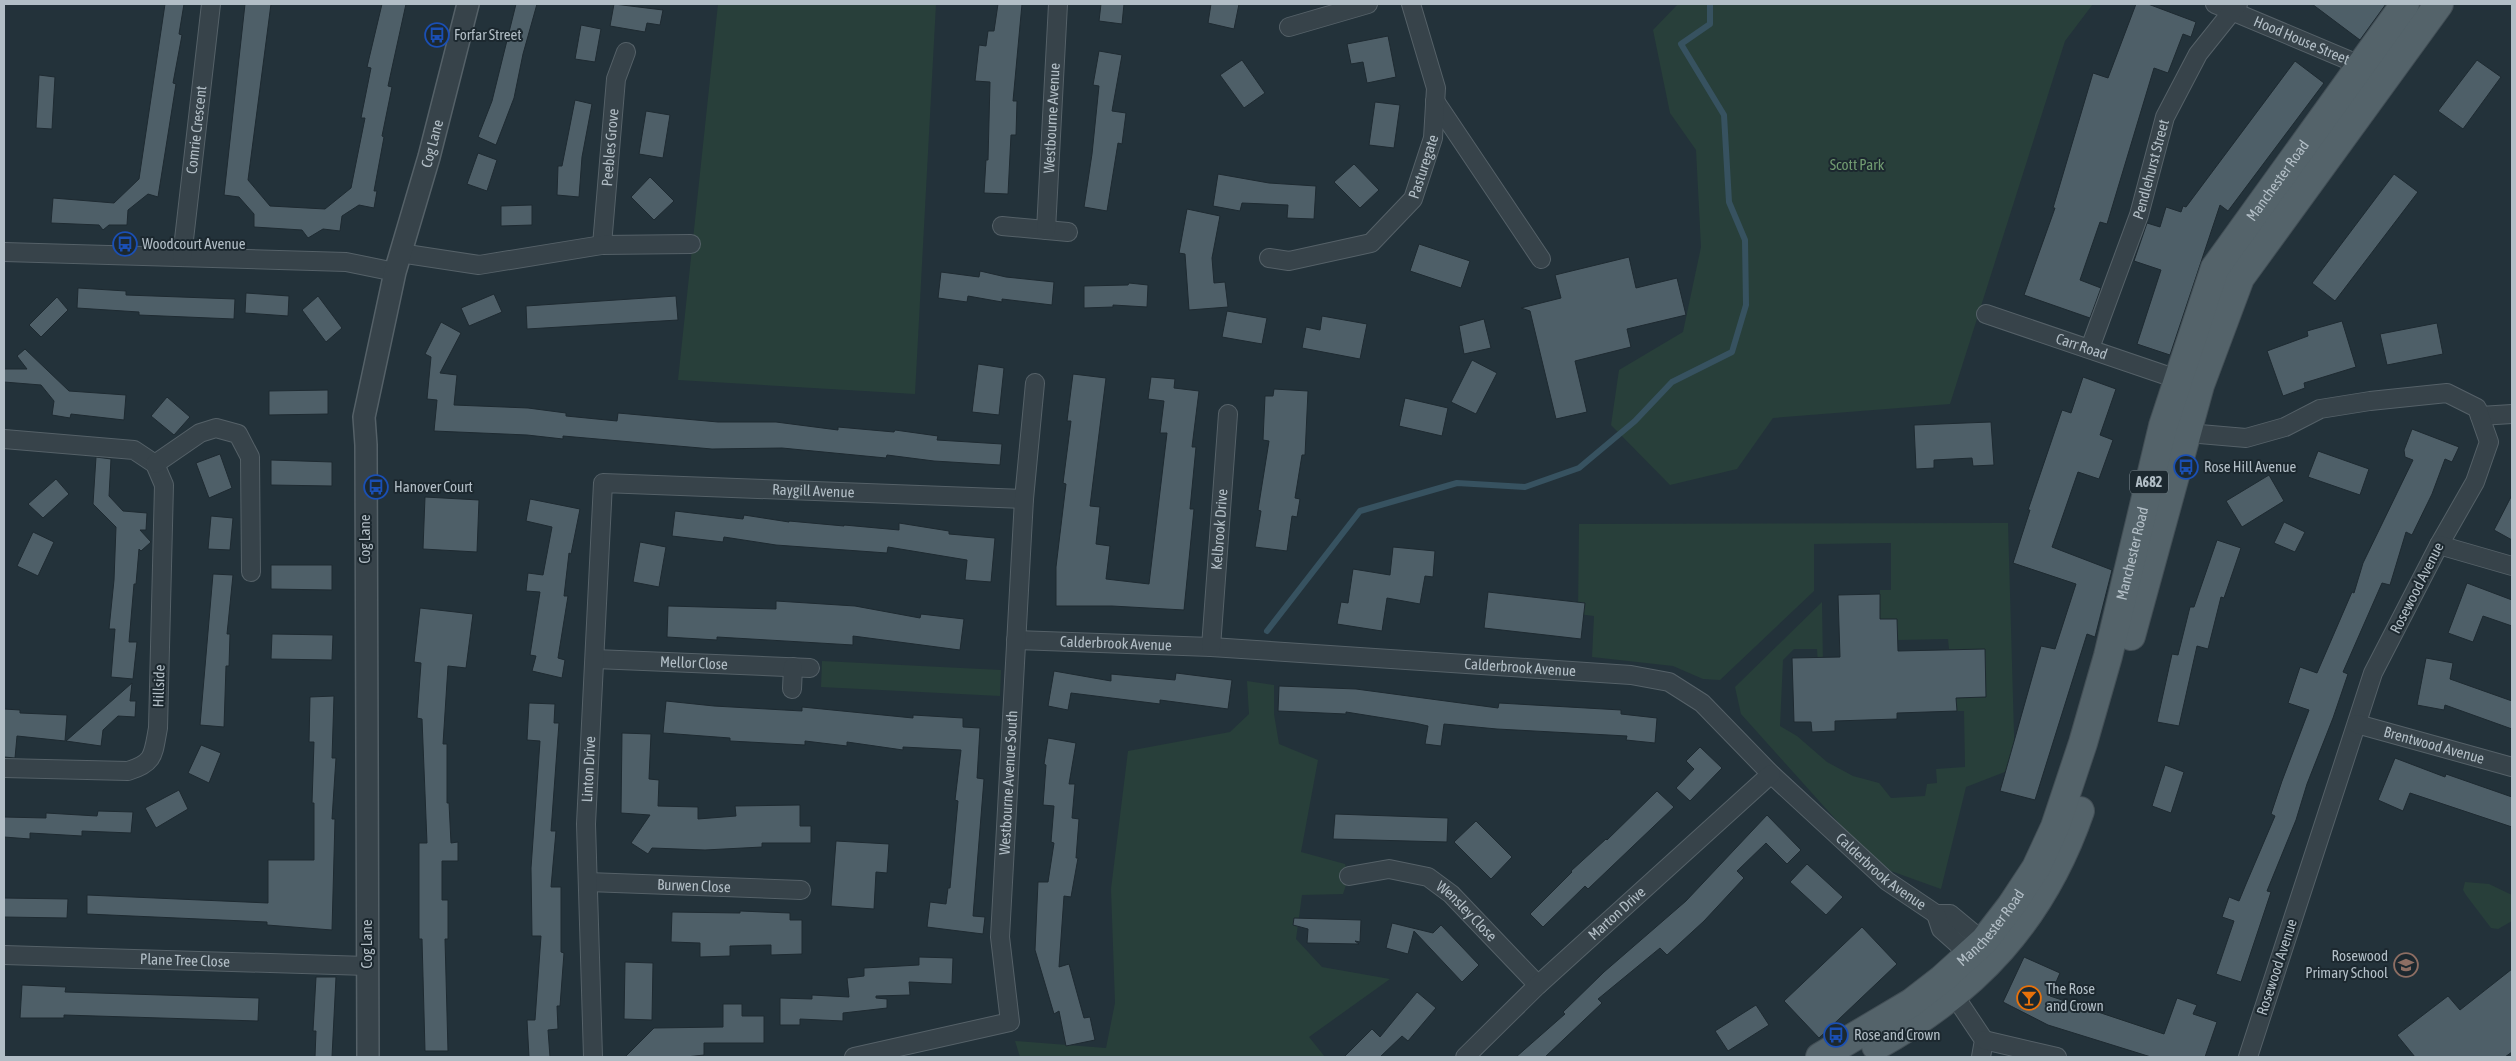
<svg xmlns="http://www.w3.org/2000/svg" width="2516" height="1061" font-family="'Asap Condensed',sans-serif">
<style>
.green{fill:#283f3a}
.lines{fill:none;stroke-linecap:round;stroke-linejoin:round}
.stream{stroke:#375260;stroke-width:6}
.building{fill:#4e5f68;stroke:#1e2a31}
.minor-casing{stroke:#556168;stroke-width:20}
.tertiary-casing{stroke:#556168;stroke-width:24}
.primary-casing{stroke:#434f56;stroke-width:30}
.minor{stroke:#37434a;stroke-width:18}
.tertiary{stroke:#37434a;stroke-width:21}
.primary{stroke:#54636a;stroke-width:28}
.labels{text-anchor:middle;stroke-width:4;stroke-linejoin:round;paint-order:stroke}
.shield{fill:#1c282f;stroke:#859199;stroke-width:1}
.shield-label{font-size:14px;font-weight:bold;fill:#b2bec6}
.poi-label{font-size:15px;fill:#b2bec6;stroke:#1c282f;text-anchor:start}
.street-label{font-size:15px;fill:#b2bec6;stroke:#1c282f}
.park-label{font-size:15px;fill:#719b71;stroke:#1c282f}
</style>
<rect width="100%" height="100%" fill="#23323a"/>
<!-- green -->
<g class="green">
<path d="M718,4H936L915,394L678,380Z"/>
<path d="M1678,4H2093L2065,41L1950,404L1773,418L1737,469L1670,485L1611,425L1619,370L1683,332L1701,247L1696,150L1670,113L1653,30Z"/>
<path d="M2008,523L2015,768L1966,787L1941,889L1891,871L1855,841L1741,714L1735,687L1822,602L1823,665H1818L1817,649H1794L1783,660L1780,726L1797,736L1827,762L1853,776L1879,783L1891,798L1925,796L1927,784L1937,783L1936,769L1965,767L1964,711H1957L1956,698L1986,697L1985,649H1949L1948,639L1897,640L1880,619V590H1891V543L1814,544V591L1720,680L1703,679L1673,666L1592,657L1594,616L1578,614L1579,524Z"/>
<path d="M822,661L1001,670L1000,696L821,687Z"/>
<path d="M1247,681L1274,685V714L1279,744L1318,760L1301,852L1345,864L1349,876L1343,894L1302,895L1296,939L1322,967L1390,979L1309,1037L1325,1057H1020L1015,1041L1106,1048L1115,1003L1111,889L1128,751L1230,732L1249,714Z"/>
<path d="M2465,882L2489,884L2512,895V921L2498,929L2491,928L2466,895L2463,890Z"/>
</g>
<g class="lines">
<!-- stream -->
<path class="stream" d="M1267,631L1360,511L1457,483L1525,487L1579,468L1635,421L1672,382L1732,352L1746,305L1745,240L1729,202L1724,115L1681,44L1710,24V4"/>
</g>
<!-- building -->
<g class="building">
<path d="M165,4H184L179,34L182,35L173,83L176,84L158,197L148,194L128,210L127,225H109L103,230L99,225L51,223L53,198L114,203L139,179Z"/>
<path d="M245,4H271L248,180L270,206L325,209L351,188L365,118H361L371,68L367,67L382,4H406L388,86L392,87L382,136L384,137L374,191H377L374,208L359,205L342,216L340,231L323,229L308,238L302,230L254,227V214L239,197L224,195Z"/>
<path d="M516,4H537L523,54L514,98L496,145L478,137L492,101Z"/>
<path d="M614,4L663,10L660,25L647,23L645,32L610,26Z"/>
<path d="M998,4H1022L1013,101H1017L1016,135H1011L1008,194L984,193L986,160H988L990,82L975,81L979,45L986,46L988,31H994Z"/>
<path d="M1101,4H1124L1122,24L1099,21Z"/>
<path d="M1211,4H1239L1234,29L1208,23Z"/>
<path d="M2136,4H2148L2196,22L2191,37L2183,34L2168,73L2154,68L2107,224L2100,222L2080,280L2101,288L2090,318L2024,295L2055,208H2053L2093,73L2108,78Z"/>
<path d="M2312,4H2386L2360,40Z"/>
<path d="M581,25L601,29L595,62L575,59Z"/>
<path d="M1388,36L1396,77L1367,83L1363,62L1351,64L1347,44Z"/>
<path d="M1099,51L1122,55L1112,111L1126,113L1122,144L1118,143L1107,211L1084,207L1092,154L1099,86L1093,85Z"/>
<path d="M1242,60L1265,93L1244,108L1220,75Z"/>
<path d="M2477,60L2501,77L2463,129L2438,111Z"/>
<path d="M2295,61L2324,83L2228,211L2220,205L2170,355L2137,344L2161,270L2134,261L2147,223L2160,227L2166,207L2181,212L2183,206L2186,207Z"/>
<path d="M39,75L55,77L52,129L36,128Z"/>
<path d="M575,100L592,104L582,157L579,197L557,195L558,166H562Z"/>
<path d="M1375,102L1400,105L1394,148L1369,145Z"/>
<path d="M646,111L670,115L663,158L639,154Z"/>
<path d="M478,153L497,160L487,191L467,184Z"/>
<path d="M1354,164L1379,190L1360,208L1334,182Z"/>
<path d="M1218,174L1269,183L1316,186L1314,219L1287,218L1288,205L1242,203L1240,211L1213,206Z"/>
<path d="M2394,174L2418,192L2335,301L2312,283Z"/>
<path d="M650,177L674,201L654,220L631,197Z"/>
<path d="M532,205V225L501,226V206Z"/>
<path d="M1187,209L1220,216L1212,258L1214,283L1225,282L1228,307L1189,310L1185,254L1179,253Z"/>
<path d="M1419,244L1470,261L1461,288L1410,271Z"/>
<path d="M1629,257L1636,288L1677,278L1686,315L1627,329L1631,347L1575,361L1587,412L1556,419L1530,311L1521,308L1561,298L1555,275Z"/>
<path d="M980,271L1006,277L1054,282L1052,305L1002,299V302L968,296L967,302L938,298L941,272L979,277Z"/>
<path d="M1129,283L1148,285L1147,307L1113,305V307L1084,308V286L1128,285Z"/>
<path d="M78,288L126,291V295L235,299L234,319L139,315V312L77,308Z"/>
<path d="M246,293L289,296L288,316L245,313Z"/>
<path d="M494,294L502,312L469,326L461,308Z"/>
<path d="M318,296L342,328L326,342L302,310Z"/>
<path d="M676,296L678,320L527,329L526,306Z"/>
<path d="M57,297L68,310L41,337L29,325Z"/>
<path d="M1227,311L1267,318L1262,344L1222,337Z"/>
<path d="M1322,316L1367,324L1360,359L1302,348L1306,327L1320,330Z"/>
<path d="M1484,319L1491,348L1464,354L1459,326Z"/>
<path d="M2342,321L2356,367L2304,383L2305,388L2283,396L2267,351L2308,336L2307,331Z"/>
<path d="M441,322L461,333L440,373L457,375L454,405L528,408L566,413V416L617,421L618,413L718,422H776L838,430V427L894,432L895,430L938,436L937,440L1002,444L1000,465L934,461L887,455L886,458L782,448L712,449L563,436V439L527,435L434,431L437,400L427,399L431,357L425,354Z"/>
<path d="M2437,323L2443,354L2387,365L2380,334Z"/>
<path d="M25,349L69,391L126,395L124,420L71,414L70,418L52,415L54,401L41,385L4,382V369H27L17,356Z"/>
<path d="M1472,360L1497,373L1476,414L1451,402Z"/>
<path d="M978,364L1004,368L999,415L972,412Z"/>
<path d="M1073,374L1106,378L1090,506L1100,507L1096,544L1110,546L1106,579L1149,584L1167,433H1160L1164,401L1148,399L1151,377L1175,379L1174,388L1199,391L1192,447H1196L1190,509H1194L1184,610L1112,606H1056V567L1066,484L1063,483L1071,421H1067Z"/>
<path d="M2083,377L2116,389L2100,435L2113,440L2099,479L2078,472L2052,547L2112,570L2095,637L2087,634L2035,800L2000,791L2041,646L2055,649L2076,584L2013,563L2030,510H2028L2062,410L2071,413Z"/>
<path d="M1274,389L1308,391L1305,455H1302L1295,498L1300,499L1297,517L1292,516L1287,551L1255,547L1261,511L1258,510L1269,441L1263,440L1265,396H1273Z"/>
<path d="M328,390V414L269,415V391Z"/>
<path d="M167,397L190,417L174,435L151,416Z"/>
<path d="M1405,398L1448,408L1442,436L1399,426Z"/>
<path d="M1991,422L1994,465L1973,466L1972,458L1934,460V468L1916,469L1914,425Z"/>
<path d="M2412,429L2459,447L2452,462L2445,459L2432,494L2412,535L2406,532L2390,585L2382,583L2343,672L2348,674L2333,718L2307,784L2296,820L2267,891L2271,892L2241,982L2216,974L2234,921L2222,917L2229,897L2239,901L2246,884L2275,816L2271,814L2282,781L2309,710L2288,703L2300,667L2317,673L2352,592L2354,593L2363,563L2413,460L2405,457L2404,450Z"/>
<path d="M2318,451L2369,469L2360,495L2308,477Z"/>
<path d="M220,454L232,488L209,498L196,463Z"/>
<path d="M96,457L111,459L109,496L123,511L147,513L146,530H140L151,542L141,551L139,549L136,584H134L129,642H137L133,679L111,677L115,629H109L114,580L116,527L93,504Z"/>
<path d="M271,460L332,462V486L271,485Z"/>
<path d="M2269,475L2284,501L2242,527L2226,501Z"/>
<path d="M56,479L69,494L43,518L28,504Z"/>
<path d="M2512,495V540L2494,530Z"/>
<path d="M425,497L479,500L477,552L423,549Z"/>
<path d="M530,499L580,509L571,554L569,553L564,596H568L558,658L565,660L562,678L532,671L536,656L530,655L540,592L526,591L528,573L543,575L552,527L526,521Z"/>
<path d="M675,511L743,519L744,515L789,522V521L844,526V525L899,530V523L949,531V534L995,538L991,582L965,580L967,560L888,547L887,553L776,545L724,537L723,542L672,536Z"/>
<path d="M211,516L233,518L230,550L208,549Z"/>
<path d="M2284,522L2305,532L2295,552L2274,543Z"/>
<path d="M33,532L54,542L38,576L17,566Z"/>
<path d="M2217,540L2241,548L2224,598L2221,597L2208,649L2197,646L2179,726L2157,722L2172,654L2178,655L2190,607H2194Z"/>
<path d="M640,542L666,547L659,587L633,582Z"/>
<path d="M1393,547L1435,551L1433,577L1425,576L1420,604L1387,598L1382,631L1337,624L1341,602L1348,603L1353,569L1390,575Z"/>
<path d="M271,565H332V590L271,589Z"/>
<path d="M213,574L233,575L227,634H230L229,666H226L224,727L200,725Z"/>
<path d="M2467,583L2512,600V626L2483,616L2473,642L2448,633Z"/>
<path d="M1488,592L1585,603L1581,639L1484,628Z"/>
<path d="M1880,594V619H1897L1898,651L1985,649L1986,697L1956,698L1957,711L1897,713V719L1835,721V731L1812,732L1811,722H1794L1792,658L1840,657L1838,595Z"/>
<path d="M776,601L855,606L920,618L921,614L964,619L960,650L853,636V645L717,637V640L667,637L668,606L776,609Z"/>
<path d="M420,608L473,614L466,668L448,666L443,744H447V803H449L451,843L458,842V861H442V900H448V939H445L448,1051H425L422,939H419V843H427L422,719L417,718L421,663L414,662Z"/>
<path d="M272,634L333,635L332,660L271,659Z"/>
<path d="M2426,658L2453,663L2450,679L2512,701V729L2445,705L2444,710L2417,705Z"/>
<path d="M1054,671L1111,681V674L1175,680L1176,673L1232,680L1228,709L1160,700V704L1071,693L1068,710L1048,706Z"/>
<path d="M132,683L130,701H136L135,717L118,716L103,730L101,746L66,741Z"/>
<path d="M1279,686L1356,689L1498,708L1499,703L1621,710V714L1657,718L1655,743L1626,740L1627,736L1497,729L1444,724L1441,746L1425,744L1428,726L1415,723L1346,712V714L1278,711Z"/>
<path d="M334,696L332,758H336L332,819H335L332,930L267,925V922L87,914V895L268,903V860H314V803H312L314,742H309L310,697Z"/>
<path d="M666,701L714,706L802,711V707L913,718V715L963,718V727L980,728L977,778L984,779L973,916L985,917L983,934L927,927L930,902L946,904L948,888H950L958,801L955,800L961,750L903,747V750L847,742V746L805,741V745L730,741V738L663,733Z"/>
<path d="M529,703L555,704L554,723H559L551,831H556L551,887H561V952L564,953L560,1006H557L558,1029L548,1030L550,1057H529L527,1020H535L541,936H532L531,868L540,741L527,740Z"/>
<path d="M4,709L20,710V713L67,715L65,741L17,736L15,758L4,757Z"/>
<path d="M622,733L651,734L649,779L659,780L658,806L698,807V819L736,816L735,806L800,805V826H811V843H762V847L705,850L652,848L648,854L631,843L650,815L621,813Z"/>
<path d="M1048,738L1076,743L1069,784H1075L1072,818L1079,819L1076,858H1078L1071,897L1064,896L1059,967L1069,964L1084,1018L1090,1017L1095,1040L1066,1046L1059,1011L1054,1014L1035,950L1038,882H1048L1054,843L1051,842L1054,806L1043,805L1046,765L1044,764Z"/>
<path d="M201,745L221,753L209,783L188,773Z"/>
<path d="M1700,747L1722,768L1690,801L1676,788L1694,769L1686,761Z"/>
<path d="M2395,758L2445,777L2446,774L2512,797V827L2410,793L2403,811L2378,800Z"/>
<path d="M2165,765L2184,772L2171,813L2152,806Z"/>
<path d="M179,790L188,809L156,828L145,808Z"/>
<path d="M1657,791L1674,807L1588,889L1585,886L1543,927L1530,914L1572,872L1571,871L1606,839L1607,840Z"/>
<path d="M98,811L133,812L131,833L82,831V836L30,833V839L4,837V817L46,818V813L97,816Z"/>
<path d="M1335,814L1448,818L1447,842L1333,839Z"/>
<path d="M1767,815L1801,850L1787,864L1766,843L1737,871L1744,878L1704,921L1667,955L1660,948L1598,999L1602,1003L1545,1057H1516L1565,1014L1563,1012L1604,972L1686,901Z"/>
<path d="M1476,821L1512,857L1491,879L1454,842Z"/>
<path d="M836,841L889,844L887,873L876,872L874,909L831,906Z"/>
<path d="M1807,864L1843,897L1826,915L1790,882Z"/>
<path d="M4,898L68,899L67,918L4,917Z"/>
<path d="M740,911L790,913V920H802V954L771,955V945L730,946V956L700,957V943L671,942L672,912L740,913Z"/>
<path d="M1294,918L1361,920L1360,942L1355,941L1359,944L1307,943L1308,929L1293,925Z"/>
<path d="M1392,923L1433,933L1441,925L1479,965L1462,982L1414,931L1408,954L1386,948Z"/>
<path d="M1862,927L1897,964L1819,1038L1784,1001Z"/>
<path d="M919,957L953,958L952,984L909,982L910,995L876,996V998L887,999V1008L843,1013V1021L800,1019V1025H780V998L812,999V995L849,997L847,978L864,976V968L919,965Z"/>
<path d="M2024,957L2060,973L2050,996L2164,1034L2177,998L2197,1005L2193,1014L2217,1022L2205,1057H2151L2048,1025L2003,1002Z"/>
<path d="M625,962L653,963L652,1020L624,1019Z"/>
<path d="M2512,969V1052L2505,1057H2415L2397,1035L2448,996L2460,1010Z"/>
<path d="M316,977H336L332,1057H315L316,1031H313Z"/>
<path d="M22,985L66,987L65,992L259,998L258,1021L64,1015V1018H20Z"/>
<path d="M1417,992L1436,1008L1408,1041L1402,1036L1380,1057H1344L1372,1029L1380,1037Z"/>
<path d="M723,1004H742V1016H764V1043H704V1055L686,1057H625L654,1028L723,1027Z"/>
<path d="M1756,1005L1769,1025L1728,1051L1715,1031Z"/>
</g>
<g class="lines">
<!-- minor casing -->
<g class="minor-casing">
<g id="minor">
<path id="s1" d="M2215,4L2360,65"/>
<path d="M1289,27L1368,4"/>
<path d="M1435,101L1541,259"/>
<path d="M1002,226L1068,232"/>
<path id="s2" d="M1046,230L1058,4"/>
<path id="s3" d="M602,245L616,79L626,52"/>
<path d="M4,252L346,262L395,272"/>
<path d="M400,253L479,265L602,245L691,244"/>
<path id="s4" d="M182,257L211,4"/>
<path id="s5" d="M1269,258L1289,261L1371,243L1413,199L1433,138L1436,88L1411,4"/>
<path id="s6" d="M1986,314L2177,379"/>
<path id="s7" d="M2090,348L2139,215L2165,117L2198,54L2238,4"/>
<path d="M2480,416L2512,414"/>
<path d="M2188,433L2246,438L2285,427L2320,409L2370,401L2447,393L2477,408L2489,442L2475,482L2439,545L2373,673L2248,1057"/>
<path d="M4,439L134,450L155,464L164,485L158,728C153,754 155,763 128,771L4,768"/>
<path d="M155,464L200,433L216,428L238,434L250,457L251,572"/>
<path d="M2439,545L2512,566"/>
<path id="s8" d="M1016,640L1211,647L1631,675L1669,682L1702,703L1771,774L1887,881L1936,914H1950L1991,948"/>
<path id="s9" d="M1211,647L1228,414"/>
<path id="s10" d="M595,659L810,668"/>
<path d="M792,689L793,667"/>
<path id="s11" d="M2357,724L2512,767"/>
<path id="s12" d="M1349,876L1389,869L1428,877L1451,894L1538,985"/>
<path id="s13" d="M588,882L801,890"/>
<path d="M1936,914L1941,929L1977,961"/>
<path id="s14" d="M4,955L367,966"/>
<path d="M1948,986L1984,1040L1981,1057"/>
<path d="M1984,1040L2057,1057"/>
<path id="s15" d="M593,1057L586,824L603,483L1024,499"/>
<path id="s16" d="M854,1057L1010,1022L1000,937L1024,499L1035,383"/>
<path id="s17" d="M1465,1057L1538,985L1771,774"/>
</g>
</g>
<!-- tertiary casing -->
<g class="tertiary-casing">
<g id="tertiary">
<path id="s18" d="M368,1057L366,445L364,417L395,272L429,157L468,4"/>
</g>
</g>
<!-- primary casing -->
<g class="primary-casing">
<g id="primary">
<path d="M2131,636L2200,385L2240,278L2439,4"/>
<path d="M1876,1046C1976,991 2042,920 2080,811"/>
<path id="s19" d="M1820,1057L1911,1003L1942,979L1984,941L2011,906L2036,868L2055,827L2083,743L2108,656L2163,426L2215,268L2405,4"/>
</g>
</g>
<!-- minor -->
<use href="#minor" class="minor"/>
<!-- tertiary -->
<use href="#tertiary" class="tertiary"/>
<!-- primary -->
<use href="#primary" class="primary"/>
</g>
<!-- icons -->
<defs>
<g id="bus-ring" transform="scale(1.25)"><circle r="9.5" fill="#1c282f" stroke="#1a4fb4" stroke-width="1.5"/><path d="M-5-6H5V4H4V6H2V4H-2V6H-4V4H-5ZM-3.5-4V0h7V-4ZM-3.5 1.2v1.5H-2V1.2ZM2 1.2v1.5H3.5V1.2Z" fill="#1a4fb4"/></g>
<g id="school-ring" transform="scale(1.25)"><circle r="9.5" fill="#1c282f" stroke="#8d6e63" stroke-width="1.5"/><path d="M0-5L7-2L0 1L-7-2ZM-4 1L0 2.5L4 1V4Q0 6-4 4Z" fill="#8d6e63"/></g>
<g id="bar-ring" transform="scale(1.25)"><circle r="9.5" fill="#1c282f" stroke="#e8710a" stroke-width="1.5"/><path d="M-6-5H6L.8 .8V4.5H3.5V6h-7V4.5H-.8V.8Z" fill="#e8710a"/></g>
</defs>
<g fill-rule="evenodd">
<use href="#bus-ring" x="437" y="35"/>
<use href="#bus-ring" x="125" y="244"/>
<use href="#bus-ring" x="2186" y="467"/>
<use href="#bus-ring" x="376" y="487"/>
<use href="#school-ring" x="2406" y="965"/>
<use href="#bar-ring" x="2029" y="998"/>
<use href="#bus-ring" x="1836" y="1035"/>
</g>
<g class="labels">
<!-- shield labels -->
<rect class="shield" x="2130" y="470.5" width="38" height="23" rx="4"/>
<g class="shield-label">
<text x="2149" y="487">A682</text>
</g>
<!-- poi labels -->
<g class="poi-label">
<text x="454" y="40">Forfar Street</text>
<text x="142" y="249">Woodcourt Avenue</text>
<text x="2204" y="472">Rose Hill Avenue</text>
<text x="394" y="492">Hanover Court</text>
<text x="2388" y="961" text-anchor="end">Rosewood<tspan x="2388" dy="17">Primary School</tspan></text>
<text x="2046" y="994">The Rose<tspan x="2046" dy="17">and Crown</tspan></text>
<text x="1854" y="1040">Rose and Crown</text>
</g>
<!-- street labels -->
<g class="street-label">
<text dy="5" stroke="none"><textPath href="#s1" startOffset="94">Hood House Street</textPath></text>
<text dy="5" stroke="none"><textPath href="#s2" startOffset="112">Westbourne Avenue</textPath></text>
<text dy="5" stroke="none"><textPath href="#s4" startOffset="128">Comrie Crescent</textPath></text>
<text dy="5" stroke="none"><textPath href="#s18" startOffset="922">Cog Lane</textPath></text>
<text dy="5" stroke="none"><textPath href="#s3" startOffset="98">Peebles Grove</textPath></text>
<text dy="5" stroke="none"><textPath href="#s5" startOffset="199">Pasturegate</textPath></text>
<text dy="5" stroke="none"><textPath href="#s7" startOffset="189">Pendlehurst Street</textPath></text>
<text dy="5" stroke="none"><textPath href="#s19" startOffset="1026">Manchester Road</textPath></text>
<text dy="5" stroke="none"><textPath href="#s6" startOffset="101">Carr Road</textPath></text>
<text dy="5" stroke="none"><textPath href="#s15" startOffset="785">Raygill Avenue</textPath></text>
<text dy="5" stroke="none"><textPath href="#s9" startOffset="118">Kelbrook Drive</textPath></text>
<text transform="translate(365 539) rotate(-90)" y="5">Cog Lane</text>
<text dy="5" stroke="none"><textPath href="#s19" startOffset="621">Manchester Road</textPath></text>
<text transform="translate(2417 588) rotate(-63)" y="5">Rosewood Avenue</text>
<text dy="5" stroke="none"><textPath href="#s8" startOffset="100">Calderbrook Avenue</textPath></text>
<text dy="5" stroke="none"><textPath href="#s10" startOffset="99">Mellor Close</textPath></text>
<text dy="5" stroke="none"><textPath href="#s8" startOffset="505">Calderbrook Avenue</textPath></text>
<text transform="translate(159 686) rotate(-88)" y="5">Hillside</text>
<text dy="5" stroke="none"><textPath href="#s11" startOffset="80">Brentwood Avenue</textPath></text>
<text dy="5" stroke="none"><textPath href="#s15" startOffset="288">Linton Drive</textPath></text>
<text dy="5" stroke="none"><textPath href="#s16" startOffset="400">Westbourne Avenue South</textPath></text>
<text dy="5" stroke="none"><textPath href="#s8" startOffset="940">Calderbrook Avenue</textPath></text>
<text dy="5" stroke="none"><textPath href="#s13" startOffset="106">Burwen Close</textPath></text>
<text dy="5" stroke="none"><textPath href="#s12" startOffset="132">Wensley Close</textPath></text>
<text dy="5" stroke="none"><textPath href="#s17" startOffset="209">Marton Drive</textPath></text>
<text dy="5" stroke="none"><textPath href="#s19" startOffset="216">Manchester Road</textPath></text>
<text transform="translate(367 944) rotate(-90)" y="5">Cog Lane</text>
<text dy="5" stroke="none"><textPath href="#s14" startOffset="181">Plane Tree Close</textPath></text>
<text transform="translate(2277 967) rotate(-72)" y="5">Rosewood Avenue</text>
</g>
<!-- park labels -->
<g class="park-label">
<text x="1857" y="170">Scott Park</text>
</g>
</g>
<!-- border -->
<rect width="2516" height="1061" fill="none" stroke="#b2bec6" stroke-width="10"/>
</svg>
